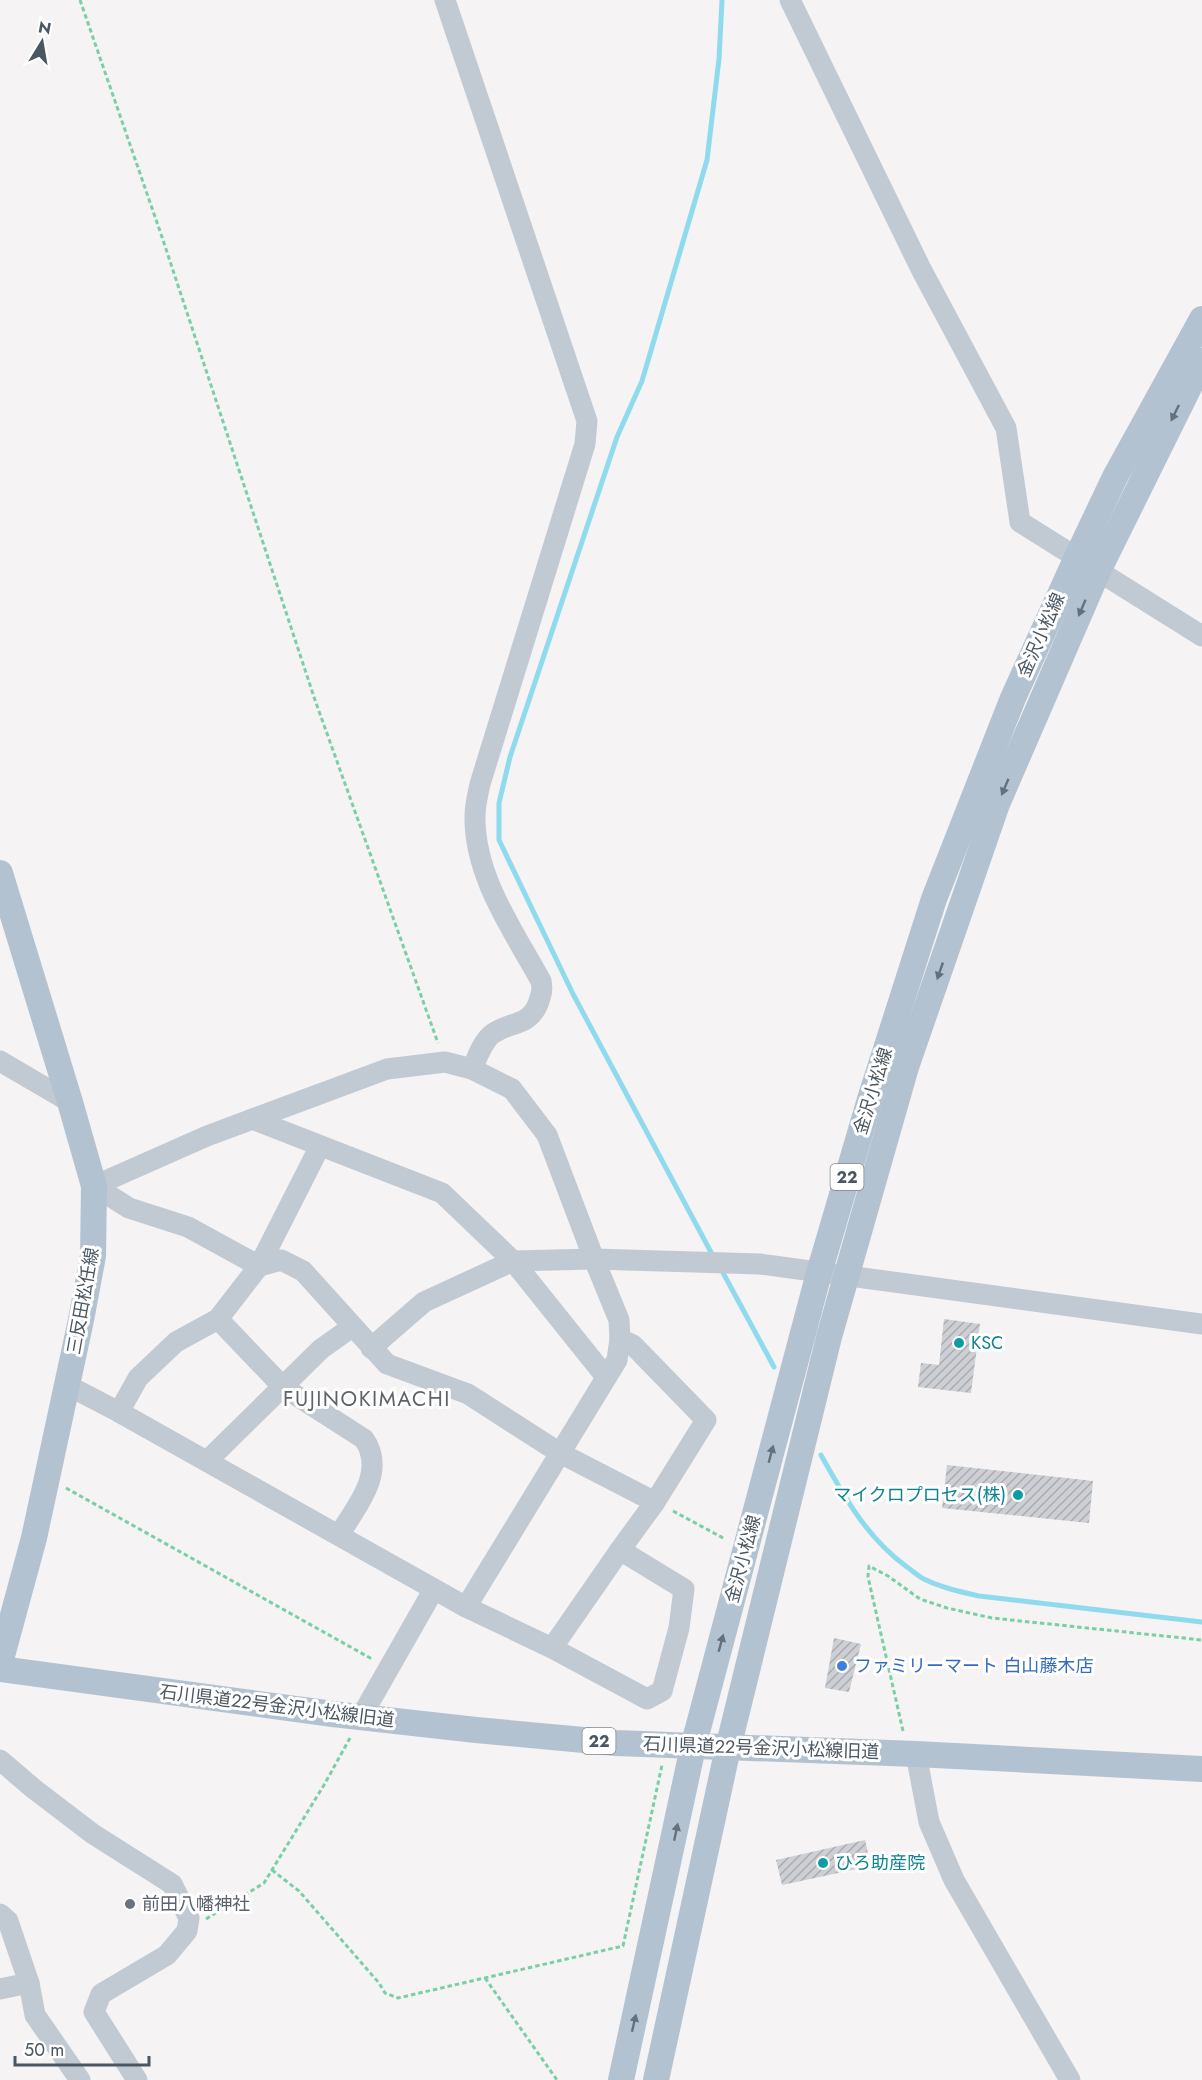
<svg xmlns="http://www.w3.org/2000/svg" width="1202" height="2080" font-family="Jost,'Noto Sans JP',sans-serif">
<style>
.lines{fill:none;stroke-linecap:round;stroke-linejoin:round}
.stream{stroke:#90daee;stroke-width:5}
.building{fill:url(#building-hatch)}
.path{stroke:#7ad0a6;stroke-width:3;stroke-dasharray:4.5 3;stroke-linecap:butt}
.minor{stroke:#c1cad2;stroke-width:21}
.major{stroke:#b3c2d1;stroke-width:26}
.oneway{fill:#64717d}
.culture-dot{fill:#0f9aa8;stroke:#fff;stroke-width:2}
.shop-dot{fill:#3f7fe0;stroke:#fff;stroke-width:2}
.worship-dot{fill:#6b7280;stroke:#fff;stroke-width:2}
.labels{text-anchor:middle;stroke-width:6;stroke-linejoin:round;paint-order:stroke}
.shield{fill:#fff;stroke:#808990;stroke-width:1.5}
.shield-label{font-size:16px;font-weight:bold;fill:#4a5661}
.street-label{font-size:18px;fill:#4a5661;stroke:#fff}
.culture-label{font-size:18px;fill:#0d838f;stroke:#fff;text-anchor:start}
.shop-label{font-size:18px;fill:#366cbe;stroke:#fff;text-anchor:start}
.worship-label{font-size:18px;fill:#5b616d;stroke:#fff;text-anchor:start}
.quarter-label{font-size:21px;letter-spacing:1.5px;fill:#5f6368;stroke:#fff}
</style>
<defs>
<pattern id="building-hatch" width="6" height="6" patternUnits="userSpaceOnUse" patternTransform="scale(1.5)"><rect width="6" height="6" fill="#cdcfd5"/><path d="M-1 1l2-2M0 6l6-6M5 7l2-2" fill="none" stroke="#a8abb0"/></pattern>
</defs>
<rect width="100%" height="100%" fill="#f5f3f3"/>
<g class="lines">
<!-- stream -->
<g class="stream">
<path d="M713,1256L573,994L499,840V803L510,757L617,437L642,381L707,160L719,59L722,0"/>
<path d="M721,1269L774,1367"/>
<path d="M821,1455C845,1498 867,1538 907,1567C913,1571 919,1577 926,1580C943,1588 961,1592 979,1596L1202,1622"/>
</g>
</g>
<!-- building -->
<g class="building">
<path d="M944,1319L980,1324L971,1393L918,1387L921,1363L939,1365Z"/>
<path d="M947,1465L1093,1481L1089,1523L942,1508Z"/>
<path d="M834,1638L861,1644L849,1692L825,1688Z"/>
<path d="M865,1840L871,1866L782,1885L776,1860Z"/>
</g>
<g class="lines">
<!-- path -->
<g class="path">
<path d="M80,0L162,237L315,700L438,1043"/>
<path d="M66,1488L372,1659"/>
<path d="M673,1511L725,1539"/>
<path d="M903,1731L868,1577L869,1566L888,1576L920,1599L947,1608L992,1618L1202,1640"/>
<path d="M272,1870L299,1891L379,1983L385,1993L398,1998L623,1946L662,1765"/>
<path d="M206,1919L264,1883L324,1785L350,1738"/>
<path d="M485,1978L557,2080"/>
</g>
<!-- minor -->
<g class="minor">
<path d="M445,0L587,421L585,444L480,784C478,794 475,805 475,816C474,876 513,930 541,981C543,990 541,995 538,1004C528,1028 508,1021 491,1035C482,1043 477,1058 472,1069"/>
<path d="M790,0L921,269L1006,428L1020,522L1202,636"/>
<path d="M0,1061L70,1102"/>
<path d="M252,1119L442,1193L513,1261L606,1377"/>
<path d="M94,1186L129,1208L188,1227L259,1266L281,1260L303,1271L387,1364L468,1394L560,1453L655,1502"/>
<path d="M218,1319L283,1387L364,1439C387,1472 356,1507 339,1535"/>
<path d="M371,1348L424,1302L513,1261L594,1259L760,1264L1202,1324"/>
<path d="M67,1385L119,1412L466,1607L617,1360L620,1339L619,1320L594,1259L547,1135L512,1089L472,1069L445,1062L387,1069L207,1136L94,1186"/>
<path d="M119,1412L138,1378L176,1342L218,1319L259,1266L320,1146"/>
<path d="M207,1461L321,1349L352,1327"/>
<path d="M620,1550L655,1502L706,1420L633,1345L620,1339"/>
<path d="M466,1607L552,1648L647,1699L662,1691L679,1628L684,1589L620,1550L552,1648"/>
<path d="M361,1717L434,1589"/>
<path d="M916,1754L929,1822L954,1880L1070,2080"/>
<path d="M0,1760L34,1789L93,1834L172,1884L189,1918L187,1931L167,1955L101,1994L94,2012L137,2080"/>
<path d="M0,1914L8,1921L29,1983L0,1989"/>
<path d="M29,1983L35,2015L80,2080"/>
</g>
<!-- major -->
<g class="major">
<path d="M0,873L70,1102L94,1186L93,1256L81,1320L34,1538L0,1663"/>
<path d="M0,1669L333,1714L476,1730L616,1743L916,1754L1202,1769"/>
<path d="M621,2080L693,1747L819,1273L871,1096L934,899L1013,698L1077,557L1115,477L1202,319"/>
<path d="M656,2080L728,1748L829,1337L906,1067L997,804L1098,571L1202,361"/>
</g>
</g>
<!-- one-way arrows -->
<defs><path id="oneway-solid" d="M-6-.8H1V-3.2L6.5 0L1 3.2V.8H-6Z" transform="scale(1.5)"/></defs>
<g class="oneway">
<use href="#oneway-solid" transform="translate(1175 413) rotate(116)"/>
<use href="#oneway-solid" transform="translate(1082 608) rotate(113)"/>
<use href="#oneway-solid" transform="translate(1005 787) rotate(113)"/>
<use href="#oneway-solid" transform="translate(940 971) rotate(109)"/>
<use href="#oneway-solid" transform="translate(771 1454) rotate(-75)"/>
<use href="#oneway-solid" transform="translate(721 1643) rotate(-75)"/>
<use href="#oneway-solid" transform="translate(676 1832) rotate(-78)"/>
<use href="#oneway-solid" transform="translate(634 2023) rotate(-77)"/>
</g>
<!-- markers -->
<g class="culture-dot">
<circle cx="959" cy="1343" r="6"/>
<circle cx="1018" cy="1495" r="6"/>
<circle cx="823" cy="1863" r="6"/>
</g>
<circle class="shop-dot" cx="842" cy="1666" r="6"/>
<circle class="worship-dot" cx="130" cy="1904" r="6"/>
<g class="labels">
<!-- shield labels -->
<g class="shield">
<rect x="830.5" y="1164" width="33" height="26" rx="4.5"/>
<rect x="582.5" y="1728" width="33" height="26" rx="4.5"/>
</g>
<g class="shield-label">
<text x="847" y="1183">22</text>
<text x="599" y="1747">22</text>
</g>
<!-- street labels -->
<g class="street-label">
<text transform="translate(1041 635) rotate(-66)" y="6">金沢小松線</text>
<text transform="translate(873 1091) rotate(-73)" y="6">金沢小松線</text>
<text transform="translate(83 1301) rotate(-80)" y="6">三反田松任線</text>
<text transform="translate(743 1559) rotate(-75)" y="6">金沢小松線</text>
<text transform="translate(277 1706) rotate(7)" y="6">石川県道22号金沢小松線旧道</text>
<text transform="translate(761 1748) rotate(2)" y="6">石川県道22号金沢小松線旧道</text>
</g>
<!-- culture labels -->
<g class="culture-label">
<text x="971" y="1349">KSC</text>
<text x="1006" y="1501" text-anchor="end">マイクロプロセス(株)</text>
<text x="835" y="1869">ひろ助産院</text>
</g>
<!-- shop labels -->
<g class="shop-label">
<text x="854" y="1672">ファミリーマート 白山藤木店</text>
</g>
<!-- worship labels -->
<g class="worship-label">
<text x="142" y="1910">前田八幡神社</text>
</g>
<!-- quarter labels -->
<g class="quarter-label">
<text x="367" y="1406">FUJINOKIMACHI</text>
</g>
</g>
<!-- north arrow -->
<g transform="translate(42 42) rotate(11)" stroke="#ffffff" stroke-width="4.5" paint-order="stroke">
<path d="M0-4.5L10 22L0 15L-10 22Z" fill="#4a5661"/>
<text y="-9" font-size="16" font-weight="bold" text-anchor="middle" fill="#4a5661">N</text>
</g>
<!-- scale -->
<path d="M15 2056v9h134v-9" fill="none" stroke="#4a5661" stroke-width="3"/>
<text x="24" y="2056" font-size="18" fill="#4a5661" stroke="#ffffff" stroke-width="4.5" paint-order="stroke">50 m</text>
</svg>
